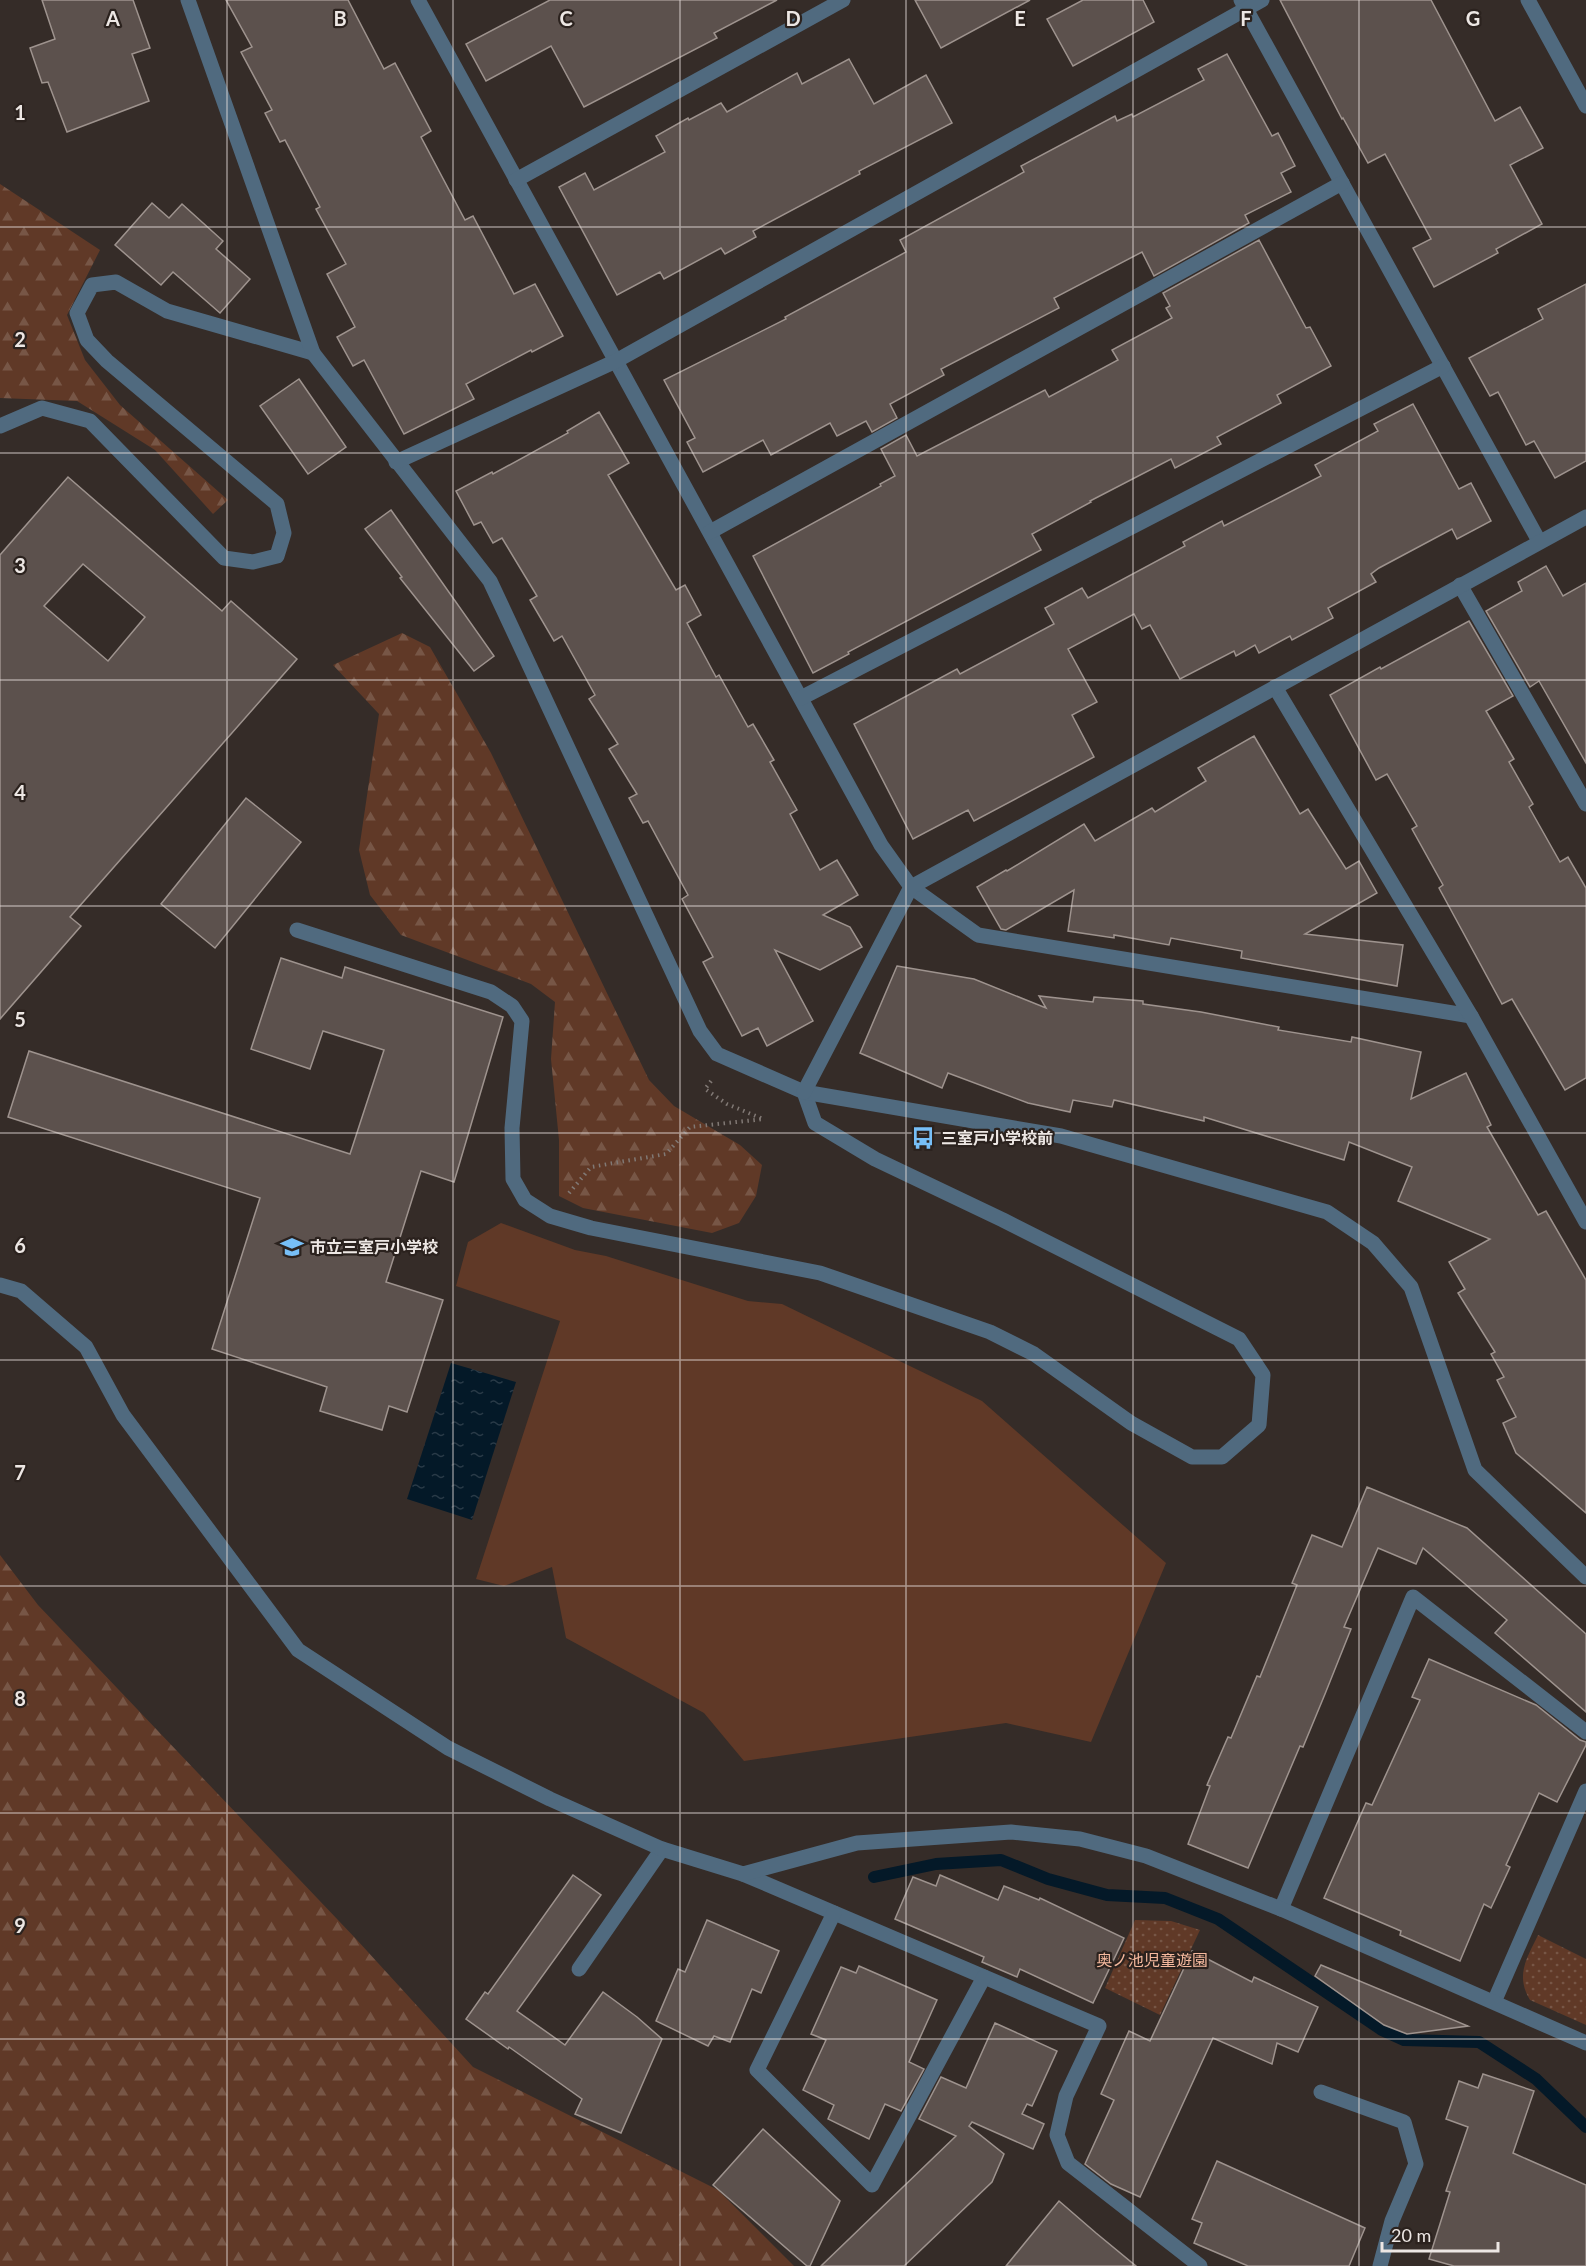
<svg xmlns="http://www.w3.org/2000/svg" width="1586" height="2266" font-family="Lato,'Noto Sans JP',sans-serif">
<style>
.grass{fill:#603927}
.forest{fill:url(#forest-firs)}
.park{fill:url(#park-dots)}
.water{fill:url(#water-ripples)}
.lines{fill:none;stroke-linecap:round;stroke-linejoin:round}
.stream{stroke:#041928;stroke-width:12}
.building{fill:#5c514d;stroke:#9e938e;stroke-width:1.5;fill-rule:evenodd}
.path{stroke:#817975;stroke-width:4;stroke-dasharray:1.5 4.5;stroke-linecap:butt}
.service{stroke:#506a7f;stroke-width:15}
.minor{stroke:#506a7f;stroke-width:15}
.tertiary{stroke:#506a7f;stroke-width:15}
.grid{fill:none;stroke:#ede7e4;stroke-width:1.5;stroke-opacity:0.55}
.labels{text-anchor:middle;stroke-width:4.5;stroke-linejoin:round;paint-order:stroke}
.poi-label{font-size:16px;font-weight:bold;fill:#ede7e4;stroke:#2b221e;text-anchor:start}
.park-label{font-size:16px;fill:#f5b99e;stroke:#2b221e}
.grid-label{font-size:20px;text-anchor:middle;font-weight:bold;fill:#ede7e4;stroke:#2b221e;stroke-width:4.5;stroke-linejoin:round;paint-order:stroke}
</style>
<defs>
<pattern id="forest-firs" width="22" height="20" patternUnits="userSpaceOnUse" patternTransform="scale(1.5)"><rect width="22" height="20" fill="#603927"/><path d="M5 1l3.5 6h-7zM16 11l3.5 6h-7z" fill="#775646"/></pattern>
<pattern id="park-dots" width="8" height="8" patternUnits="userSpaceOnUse" patternTransform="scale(1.5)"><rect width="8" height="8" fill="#603927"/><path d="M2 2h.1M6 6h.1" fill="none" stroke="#775646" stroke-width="1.8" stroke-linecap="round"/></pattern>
<pattern id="water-ripples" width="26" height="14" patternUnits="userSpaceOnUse" patternTransform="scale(1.5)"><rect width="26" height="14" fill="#041928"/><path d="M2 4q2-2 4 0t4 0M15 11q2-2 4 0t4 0" fill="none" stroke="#293a47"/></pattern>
</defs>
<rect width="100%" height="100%" fill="#352c28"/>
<!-- grass -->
<path class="grass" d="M501,1223L575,1250L606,1256L748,1301L782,1304L982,1401L1166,1563L1091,1742L1006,1723L744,1761L704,1713L566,1638L552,1567L504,1586L476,1579L560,1321L456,1286L468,1242Z"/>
<!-- forest -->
<g class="forest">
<path d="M0,184L100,250L67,315L85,360L120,405L228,500L213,514L155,450L77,401L0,398Z"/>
<path d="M402,633L430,647L491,753L649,1080L674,1106L740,1145L762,1165L756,1196L739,1223L712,1233L583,1208L559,1196V1140L551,1059L555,1002L531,984L401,935L370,895L359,850L379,714L333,665Z"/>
<path d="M0,1555L38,1605L357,1940L473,2067L718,2190L794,2266H0Z"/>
</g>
<!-- park -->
<g class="park">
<path d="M1135,1920L1171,1921L1200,1930L1160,2015L1105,1988Z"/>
<path d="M1538,1935L1586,1959V2025L1530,2000C1515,1975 1527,1958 1538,1935Z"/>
</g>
<!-- water -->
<path class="water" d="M451,1363L516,1382L472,1520L407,1499Z"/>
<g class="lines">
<!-- stream -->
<path class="stream" d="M874,1877L936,1864L1001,1860L1048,1879L1107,1895L1165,1898L1218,1919L1382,2030L1404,2040L1479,2042L1536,2079L1586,2127"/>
</g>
<!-- building -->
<g class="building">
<path d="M42,0H133L150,48L132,54L149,101L67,132L48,82L42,83L30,48L55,39Z"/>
<path d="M226,0H348L384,69L395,63L431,131L421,137L465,220L473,216L514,294L535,284L563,336L532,352L531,350L466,384L474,399L404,434L364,360L353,366L337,337L355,327L327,274L346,264L316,209L320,207L285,140L280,142L265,113L272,110L241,52L252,47Z"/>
<path d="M550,0H777L714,33L717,38L584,107L551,46L486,81L466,44Z"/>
<path d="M915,0H1030L941,48Z"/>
<path d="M1083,0H1143L1154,22L1073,66L1047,19Z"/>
<path d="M1280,0H1431L1495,121L1520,107L1543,148L1510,165L1542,224L1496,249L1498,253L1434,287L1413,248L1431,239L1385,154L1368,163L1343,118L1342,119Z"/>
<path d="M1227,54L1272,136L1278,133L1295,166L1281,173L1291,192L1245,215L1249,223L1154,276L1142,252L1054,298L1059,308L941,369L944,375L890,404L897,418L872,432L866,421L837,436L830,423L771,455L763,440L703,472L687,442L695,438L664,380L786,319L785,317L906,252L900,240L1024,172L1021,166L1115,116L1117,121L1132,114L1133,117L1204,80L1198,69Z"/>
<path d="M849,59L874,104L926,75L952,123L859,171L860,174L753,231L756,237L725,254L721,248L664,279L660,272L617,295L559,187L585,173L594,190L665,152L656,136L688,118L689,120L721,103L727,112L797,73L802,84Z"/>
<path d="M152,203L169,218L182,204L223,241L216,249L250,279L220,313L173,272L161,285L115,245Z"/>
<path d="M1259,240L1306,328L1310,327L1331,366L1277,395L1281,403L1217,437L1221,444L1175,468L1171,459L1090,501L1091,502L1032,534L1041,550L848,652L849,654L813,673L753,556L881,486L880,484L895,476L881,449L906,435L917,456L1045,390L1049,397L1118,360L1112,350L1172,318L1166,308L1170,306L1163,293Z"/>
<path d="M1586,284V461L1555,478L1534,441L1526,445L1498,392L1490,396L1469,358L1543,319L1538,309Z"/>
<path d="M299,379L346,447L308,474L260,406Z"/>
<path d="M1413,404L1459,489L1471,483L1491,521L1457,539L1452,529L1379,568L1371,574L1376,582L1328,608L1333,618L1292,640L1290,636L1259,653L1255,645L1236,656L1234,651L1180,679L1150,625L1142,629L1134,614L1068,649L1097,702L1072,715L1094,757L974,821L968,810L913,839L854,724L957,669L960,674L1054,624L1045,608L1082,588L1088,598L1185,546L1183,542L1222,521L1224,526L1321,476L1315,465L1378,431L1374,424Z"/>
<path d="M599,412L629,463L608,475L676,590L685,585L701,615L687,623L716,677L719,675L748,727L753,724L774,760L770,762L797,810L790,814L820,870L837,860L858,895L823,915L850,927L862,947L820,970L775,950L813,1021L767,1046L758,1028L742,1036L703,962L713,957L682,899L688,895L648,821L643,823L629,798L637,794L609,749L618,744L589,699L595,695L562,636L554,641L530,600L537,596L502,538L493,543L481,522L474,525L456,491L492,472L493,474L568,433L567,431Z"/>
<path d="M68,477L222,611L231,601L297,659L70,917L81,926L0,1019V555ZM83,564L145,617L108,661L44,606Z"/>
<path d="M391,510L494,656L474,671L400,578L402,577L365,529Z"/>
<path d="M1546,566L1563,596L1586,583V763L1539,681L1530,687L1486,611L1522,591L1518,582Z"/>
<path d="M1469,621L1513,696L1486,711L1514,759L1509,762L1533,804L1529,807L1560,862L1568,857L1586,888V1078L1565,1090L1512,999L1502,1004L1439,888L1443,885L1412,829L1417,826L1387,774L1376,780L1330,695L1380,667L1381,669Z"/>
<path d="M1254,736L1300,814L1308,809L1346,869L1359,861L1377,893L1305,934L1403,945L1397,986L1241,958L1242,951L1171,938L1169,945L1114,935V938L1068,931L1074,890L1006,930L1001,929L977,887L1006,870L1007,871L1084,824L1095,841L1152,808L1155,812L1206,781L1198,768Z"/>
<path d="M246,798L301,842L215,948L161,904Z"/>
<path d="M281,958L342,978L345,967L503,1017L454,1182L421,1171L386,1282L443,1300L407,1412L389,1406L382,1430L320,1411L327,1387L212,1349L260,1198L8,1117L29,1051L350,1154L384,1050L323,1031L310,1069L251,1049Z"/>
<path d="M897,966L974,979L1046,1008L1039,996L1093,1002L1094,997L1143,1001V1004L1201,1012L1279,1027L1278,1030L1351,1042L1352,1037L1421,1052L1411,1099L1466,1073L1491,1125L1487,1127L1538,1215L1546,1211L1586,1280V1513L1516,1453L1503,1423L1516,1417L1497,1380L1504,1377L1491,1354L1495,1352L1458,1293L1465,1289L1449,1262L1490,1239L1398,1201L1412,1167L1349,1142L1344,1160L1204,1117V1121L1114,1100L1112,1107L1073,1100L1070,1112L1028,1103L948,1073L942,1088L860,1053Z"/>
<path d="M1367,1487L1467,1528L1586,1634V1712L1495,1633L1507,1620L1423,1548L1416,1564L1378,1548L1344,1627L1351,1629L1325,1694L1303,1747L1300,1746L1248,1868L1188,1844L1210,1786L1207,1785L1228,1737L1231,1738L1257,1676L1260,1677L1297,1585L1292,1583L1312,1535L1342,1547Z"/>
<path d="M1429,1659L1536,1705L1580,1740L1586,1742V1745L1557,1802L1539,1793L1506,1865L1510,1867L1491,1908L1484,1904L1460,1961L1400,1935L1401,1931L1324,1898L1366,1803L1372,1805L1420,1700L1412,1697Z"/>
<path d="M573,1875L601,1895L517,2011L565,2045L603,1992L637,2017L662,2039L621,2133L575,2114L582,2099L509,2047L508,2049L466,2019L485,1992L488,1994Z"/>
<path d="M940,1875L998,1900L1004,1886L1039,1900L1040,1898L1124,1938L1093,2003L1020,1969L1017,1977L982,1962L984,1957L895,1919L913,1877L936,1886Z"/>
<path d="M707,1920L779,1951L761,1993L752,1989L730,2042L714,2036L708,2046L656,2021L678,1969L685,1972Z"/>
<path d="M1192,1951L1252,1982L1254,1977L1318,2007L1298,2052L1277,2043L1272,2064L1213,2038L1140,2197L1111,2184L1085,2164L1114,2100L1101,2094L1129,2031L1150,2041Z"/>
<path d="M1321,1965L1468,2026L1407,2034L1384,2025L1315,1976Z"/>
<path d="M859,1966L937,2000L909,2062L924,2069L901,2111L885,2104L869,2139L828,2119L834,2105L803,2090L826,2040L811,2034L841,1967L856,1973Z"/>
<path d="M995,2023L1057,2051L1032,2106L1027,2104L1022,2114L1044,2124L1033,2149L972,2122L969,2126L1004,2154L992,2182L904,2266H821L956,2136L919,2119L941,2077L966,2088Z"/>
<path d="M1483,2074L1534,2091L1513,2153L1586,2185V2266H1454L1429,2259L1450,2192L1446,2191L1468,2127L1446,2119L1459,2081L1478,2088Z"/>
<path d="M763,2129L840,2201L810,2266H807L713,2185Z"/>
<path d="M1217,2161L1365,2228L1349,2266H1248L1194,2243L1202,2223L1192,2219Z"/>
<path d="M1059,2201L1096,2233L1136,2266H1006Z"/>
</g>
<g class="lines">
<!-- path -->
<g class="path">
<path d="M711,1081L705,1089L727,1104L763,1119"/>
<path d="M569,1193L591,1167L666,1154L690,1127L764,1119"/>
</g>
<!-- service -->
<g class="service">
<path d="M0,426L42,408L90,421L224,558L253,562L277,556L284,533L277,504L107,361L87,340L77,313L92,285L116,282L167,311L313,353"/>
<path d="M297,930L491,992L512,1006L522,1021L512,1128L513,1179L525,1200L550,1216L591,1228L820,1273L990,1332L1034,1354L1131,1423L1192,1457H1222L1259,1425L1263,1375L1239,1339L1003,1220L875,1159L815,1123L804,1092"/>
<path d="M579,1969L662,1849"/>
</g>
<!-- minor -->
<g class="minor">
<path d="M188,0L313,353L490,581L700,1031L717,1054L804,1092L1061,1136L1327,1212L1373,1243L1411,1287L1475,1470L1586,1577"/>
<path d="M418,0L881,845L911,887L978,935L1471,1016"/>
<path d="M1241,0L1539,541"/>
<path d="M516,180L843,0"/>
<path d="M396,462L616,361L1262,0"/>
<path d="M710,532L1342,183"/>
<path d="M1460,585L1586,804"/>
<path d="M1275,687L1471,1016L1586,1222"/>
<path d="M801,698L1443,366"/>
<path d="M804,1092L911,887L1586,517"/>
<path d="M743,1874L1099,2026L1066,2096L1057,2135L1068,2163L1200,2266"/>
<path d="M1281,1909L1413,1597L1586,1732"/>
<path d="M834,1913L757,2070L872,2185L984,1977"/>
<path d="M1494,2002L1586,1791"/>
<path d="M1321,2092L1404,2122L1416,2164L1392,2221L1380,2266"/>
</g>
<!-- tertiary -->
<g class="tertiary">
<path d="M1528,0L1586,106"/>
<path d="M0,1285L21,1291L86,1347L123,1415L298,1650L448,1748L550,1799L662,1849L743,1874L857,1843L1011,1832L1080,1839L1146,1856L1281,1909L1586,2043"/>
</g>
</g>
<!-- grid -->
<path class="grid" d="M227,0V2266M453,0V2266M680,0V2266M906,0V2266M1133,0V2266M1359,0V2266M0,227H1586M0,453H1586M0,680H1586M0,906H1586M0,1133H1586M0,1360H1586M0,1586H1586M0,1813H1586M0,2039H1586"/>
<!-- icons -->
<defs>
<g id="bus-bare" transform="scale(1.8)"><path d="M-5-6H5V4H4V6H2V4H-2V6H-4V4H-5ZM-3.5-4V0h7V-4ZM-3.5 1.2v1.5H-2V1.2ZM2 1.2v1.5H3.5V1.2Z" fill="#77bff7" stroke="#2b221e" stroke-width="2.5" paint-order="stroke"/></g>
<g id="school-bare" transform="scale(1.8)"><path d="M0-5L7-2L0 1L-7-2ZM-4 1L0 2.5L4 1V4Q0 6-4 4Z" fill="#77bff7" stroke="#2b221e" stroke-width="2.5" paint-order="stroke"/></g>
</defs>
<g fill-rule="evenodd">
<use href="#bus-bare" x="923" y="1138"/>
<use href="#school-bare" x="292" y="1247"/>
</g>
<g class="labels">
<!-- poi labels -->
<g class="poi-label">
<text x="941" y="1144">三室戸小学校前</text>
<text x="310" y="1253">市立三室戸小学校</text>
</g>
<!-- park labels -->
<g class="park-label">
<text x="1152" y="1966">奥ノ池児童遊園</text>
</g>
</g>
<g class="grid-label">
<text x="113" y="26">A</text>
<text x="340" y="26">B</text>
<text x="566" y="26">C</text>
<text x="793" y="26">D</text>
<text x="1020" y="26">E</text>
<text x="1246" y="26">F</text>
<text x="1473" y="26">G</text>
<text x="20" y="120">1</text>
<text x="20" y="347">2</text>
<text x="20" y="573">3</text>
<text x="20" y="800">4</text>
<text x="20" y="1027">5</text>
<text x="20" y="1253">6</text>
<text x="20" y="1480">7</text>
<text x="20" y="1706">8</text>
<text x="20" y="1933">9</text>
</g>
<!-- scale -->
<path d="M1382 2242v9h116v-9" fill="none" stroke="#ede7e4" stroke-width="3"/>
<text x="1391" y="2242" font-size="18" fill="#ede7e4" stroke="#2b221e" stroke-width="4.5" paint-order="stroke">20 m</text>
</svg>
